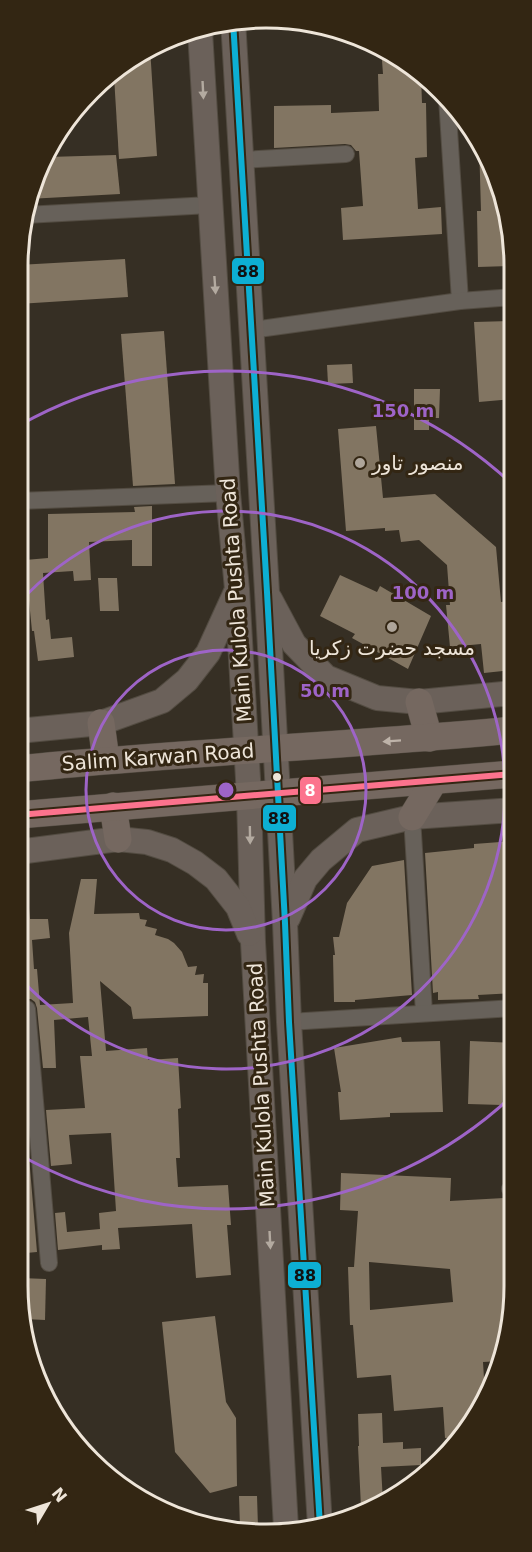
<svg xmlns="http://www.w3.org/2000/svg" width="532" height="1552" font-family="'DejaVu Sans',Vazirmatn,sans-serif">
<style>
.building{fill:#827562;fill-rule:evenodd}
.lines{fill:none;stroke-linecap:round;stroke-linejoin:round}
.street-casing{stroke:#534c42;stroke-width:18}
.secondary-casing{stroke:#534c42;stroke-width:26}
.primary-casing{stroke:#534c42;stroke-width:28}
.street{stroke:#67615a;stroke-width:16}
.secondary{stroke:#6b615a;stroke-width:24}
.primary{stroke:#756860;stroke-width:27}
.bus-1-casing{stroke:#332613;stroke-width:10}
.bus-2-casing{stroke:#332613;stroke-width:10}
.bus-1{stroke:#0dafd3;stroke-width:6}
.bus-2{stroke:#fc738d;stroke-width:6}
.oneway{fill:#b3aaa0}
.oneway2{fill:#beb3a9}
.ring{fill:none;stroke:#9e64c7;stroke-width:3}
.poi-dot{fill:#aea59a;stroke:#332613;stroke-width:2}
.bus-dot{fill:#eee5d9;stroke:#332613;stroke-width:2}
.labels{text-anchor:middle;stroke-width:6;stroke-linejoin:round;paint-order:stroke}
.poi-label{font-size:20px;fill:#eee5d9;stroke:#332613;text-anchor:start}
.street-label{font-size:20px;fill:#eee5d9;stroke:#332613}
.rim{fill:none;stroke:#eee5d9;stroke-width:3}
.centre{fill:#9e64c7;stroke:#332613;stroke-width:3}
.ring-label{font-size:18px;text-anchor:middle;font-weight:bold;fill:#9e64c7;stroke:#332613;stroke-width:6;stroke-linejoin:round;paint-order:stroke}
.line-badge{stroke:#332613;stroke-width:2}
.badge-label{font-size:16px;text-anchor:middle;font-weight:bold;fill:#fff}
.pale-badge-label{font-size:16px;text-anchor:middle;font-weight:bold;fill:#111}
</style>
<rect width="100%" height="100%" fill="#362f24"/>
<!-- building -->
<g class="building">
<path d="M381,47L390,51L421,76L422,103H426L427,157L415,158L418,209L441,207L442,234L343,240L341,208L363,206L359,151H356L351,145L345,144L274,148V106L331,105V113L379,111L378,74H383Z"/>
<path d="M150,48L157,156L119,159L114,76L142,51Z"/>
<path d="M479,142L489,157L512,233V266L478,267L477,211H481Z"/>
<path d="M116,155L120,194L28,199L48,157Z"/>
<path d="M125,259L128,297L18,304V265Z"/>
<path d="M512,321V399L479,402L474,322Z"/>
<path d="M164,331L175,484L133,486L121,334Z"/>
<path d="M352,364L353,383L328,384L327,365Z"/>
<path d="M414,389H440L439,418H429V430H414Z"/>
<path d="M376,426L383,498L435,494L496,547L501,602L513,600V670L484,673L481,644L450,647L446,605H450L447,565L419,540L401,542L399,530L385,531V528L346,531L338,429Z"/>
<path d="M152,506V566H132V540L89,542L91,580L74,581L73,571L43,573L46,620L49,619L51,639L72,637L74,657L38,661L34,631H32L25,560L48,558V514L135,512L134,507Z"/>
<path d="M340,575L377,592L380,586L431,616L408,669L352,638L355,634L320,616Z"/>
<path d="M98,578H117L119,611H100Z"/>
<path d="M513,841V993L478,995L479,999L438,1000V992L433,993L425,853L474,848V844Z"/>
<path d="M404,860L412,995L355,1000V1002H334L333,955H335L333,937H339L347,903L372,866Z"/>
<path d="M81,879H97L94,914L139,913L140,919L147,920L145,926L157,929L155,935L168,939L174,943L182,952L188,967L197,966L195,975L204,974L203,983H208V1016L133,1019L131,1007L100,981L106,1051L147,1048L148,1060L178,1058L181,1108L178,1109L180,1158H176L178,1187L228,1185L231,1225H227L231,1275L196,1278L192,1224L118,1228L120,1249L102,1250V1245L58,1250L55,1213L65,1212L67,1232L100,1229L99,1213L116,1211L111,1133L69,1135L72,1164L51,1166L46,1110L85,1108L80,1056H92L88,1017L54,1020L56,1068H43L37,1008L35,1002L31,999H18V908H29L30,919H48L50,938L32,940L34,969H37L40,1005L73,1003L69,933Z"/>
<path d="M18,1027L22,1069L18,1070Z"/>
<path d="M401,1037L402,1042L440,1041L443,1112L390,1113V1117L340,1120L338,1092H341L334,1048Z"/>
<path d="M470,1041L513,1043L514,1063H503L502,1105L468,1104Z"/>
<path d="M22,1073L37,1252L26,1253L23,1222H18V1074Z"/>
<path d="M341,1173L451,1178L450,1201L504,1198L507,1199L508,1215H514V1233H505L506,1273H514V1286L506,1350L501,1361L483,1362L485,1395L472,1424L459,1437L445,1438L443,1407L394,1411L391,1375L357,1378L353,1325H350L348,1267H354L358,1211L340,1210ZM369,1262L450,1269L453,1302L370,1310Z"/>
<path d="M21,1278L46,1279L45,1320L24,1319L20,1298Z"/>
<path d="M215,1316L226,1402L236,1418L237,1486L210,1493L175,1452L162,1322Z"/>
<path d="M382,1413L383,1443L403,1442V1449L421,1448V1465L381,1467L383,1502L373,1506L361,1507L358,1446H359L358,1414Z"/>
<path d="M239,1496H257L258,1528H240Z"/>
</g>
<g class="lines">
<!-- street casing -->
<g class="street-casing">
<g id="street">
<path d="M447,98L460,301"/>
<path d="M241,160L346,154"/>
<path d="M25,215L210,205"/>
<path d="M252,330L460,301L512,297"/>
<path d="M18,501L228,493"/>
<path d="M412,817L424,1013"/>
<path d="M18,1010L27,1009L49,1263"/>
<path d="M289,1022L513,1008"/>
<path d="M510,1189H514"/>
</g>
</g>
<!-- secondary casing -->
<g class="secondary-casing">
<g id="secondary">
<path d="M233,20L267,592L285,923L289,1022L320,1526"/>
<path d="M200,31L228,493L237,589L249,796L253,942L286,1528"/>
<path d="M270,599L294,644L326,677L377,698L419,702L513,693"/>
<path d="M18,731L101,723L162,701L187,680L208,653L235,594"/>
<path d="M18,852L118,839L147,842L172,850L195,863L216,879L238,907L249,934"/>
<path d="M288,918L305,879L321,860L357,830L412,817L513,810"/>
</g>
</g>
<!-- primary casing -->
<g class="primary-casing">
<g id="primary">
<path d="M419,702L429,738"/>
<path d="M101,723L106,760"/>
<path d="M18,769C183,752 348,746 513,730"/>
<path d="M113,806L118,839"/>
<path d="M18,815C183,800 348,788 513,774"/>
<path d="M412,817L434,781"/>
</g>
</g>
<!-- street -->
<use href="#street" class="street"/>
<!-- secondary -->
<use href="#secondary" class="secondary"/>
<!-- primary -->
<use href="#primary" class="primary"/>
<!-- bus-1 casing -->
<g class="bus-1-casing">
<path id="bus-1" d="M233,20L267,592L285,923L289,1022L320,1526"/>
</g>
<!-- bus-2 casing -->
<g class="bus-2-casing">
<path id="bus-2" d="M18,815C183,800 348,788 513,774"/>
</g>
<!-- bus-1 -->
<use href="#bus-1" class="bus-1"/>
<!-- bus-2 -->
<use href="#bus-2" class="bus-2"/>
</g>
<!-- one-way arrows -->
<defs><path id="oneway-solid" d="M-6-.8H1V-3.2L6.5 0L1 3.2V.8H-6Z" transform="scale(1.5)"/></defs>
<g class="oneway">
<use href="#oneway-solid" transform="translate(203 90) rotate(87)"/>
<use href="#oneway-solid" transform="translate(215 285) rotate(86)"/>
<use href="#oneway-solid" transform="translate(250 835) rotate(89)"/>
<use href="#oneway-solid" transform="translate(270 1240) rotate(87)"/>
</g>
<use class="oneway2" href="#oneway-solid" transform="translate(392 741) rotate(176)"/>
<!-- distance rings -->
<g class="ring">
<circle cx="226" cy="790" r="140"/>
<path d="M19 603A279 279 0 1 1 19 977"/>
<path d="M512 1096A419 419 0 0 1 20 1155M20 425A419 419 0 0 1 512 484"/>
</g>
<!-- markers -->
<g class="poi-dot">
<circle cx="360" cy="463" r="6"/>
<circle cx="392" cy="627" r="6"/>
</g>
<circle class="bus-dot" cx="277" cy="777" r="5"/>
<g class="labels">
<!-- poi labels -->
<g class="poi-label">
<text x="372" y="470">منصور تاور</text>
<text x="392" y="655" text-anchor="middle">مسجد حضرت زکریا</text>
</g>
<!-- street labels -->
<g class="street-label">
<text transform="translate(236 600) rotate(-94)" y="7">Main Kulola Pushta Road</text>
<text transform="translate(158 757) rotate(-4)" y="7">Salim Karwan Road</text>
<text transform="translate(261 1085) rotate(-93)" y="7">Main Kulola Pushta Road</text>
</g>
</g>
<!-- crop -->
<path d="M0 0H532V1552H0ZM266 28H266A238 238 0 0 1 504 266V1286A238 238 0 0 1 266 1524H266A238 238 0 0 1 28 1286V266A238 238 0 0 1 266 28Z" fill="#332613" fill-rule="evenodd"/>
<path class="rim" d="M266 28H266A238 238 0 0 1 504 266V1286A238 238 0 0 1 266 1524H266A238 238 0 0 1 28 1286V266A238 238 0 0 1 266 28Z"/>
<circle cx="226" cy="790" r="9" class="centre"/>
<g class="ring-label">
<text x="403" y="417">150 m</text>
<text x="423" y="599">100 m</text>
<text x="325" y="697">50 m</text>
</g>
<g class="line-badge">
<rect x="231" y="257" width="34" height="28" rx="6" fill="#0dafd3"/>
<rect x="299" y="776" width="23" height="29" rx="6" fill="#fc738d"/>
<rect x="262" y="804" width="35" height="28" rx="6" fill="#0dafd3"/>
<rect x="287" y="1261" width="35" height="28" rx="6" fill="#0dafd3"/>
</g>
<g class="badge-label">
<text x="310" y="796">8</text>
</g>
<g class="pale-badge-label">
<text x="248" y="277">88</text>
<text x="279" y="824">88</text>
<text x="305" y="1281">88</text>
</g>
<!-- north arrow -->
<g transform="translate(48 1504) rotate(51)" stroke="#332613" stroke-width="4.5" paint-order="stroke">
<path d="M0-4.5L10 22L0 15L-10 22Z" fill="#eee5d9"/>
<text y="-9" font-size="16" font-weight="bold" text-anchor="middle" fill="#eee5d9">N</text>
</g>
</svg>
